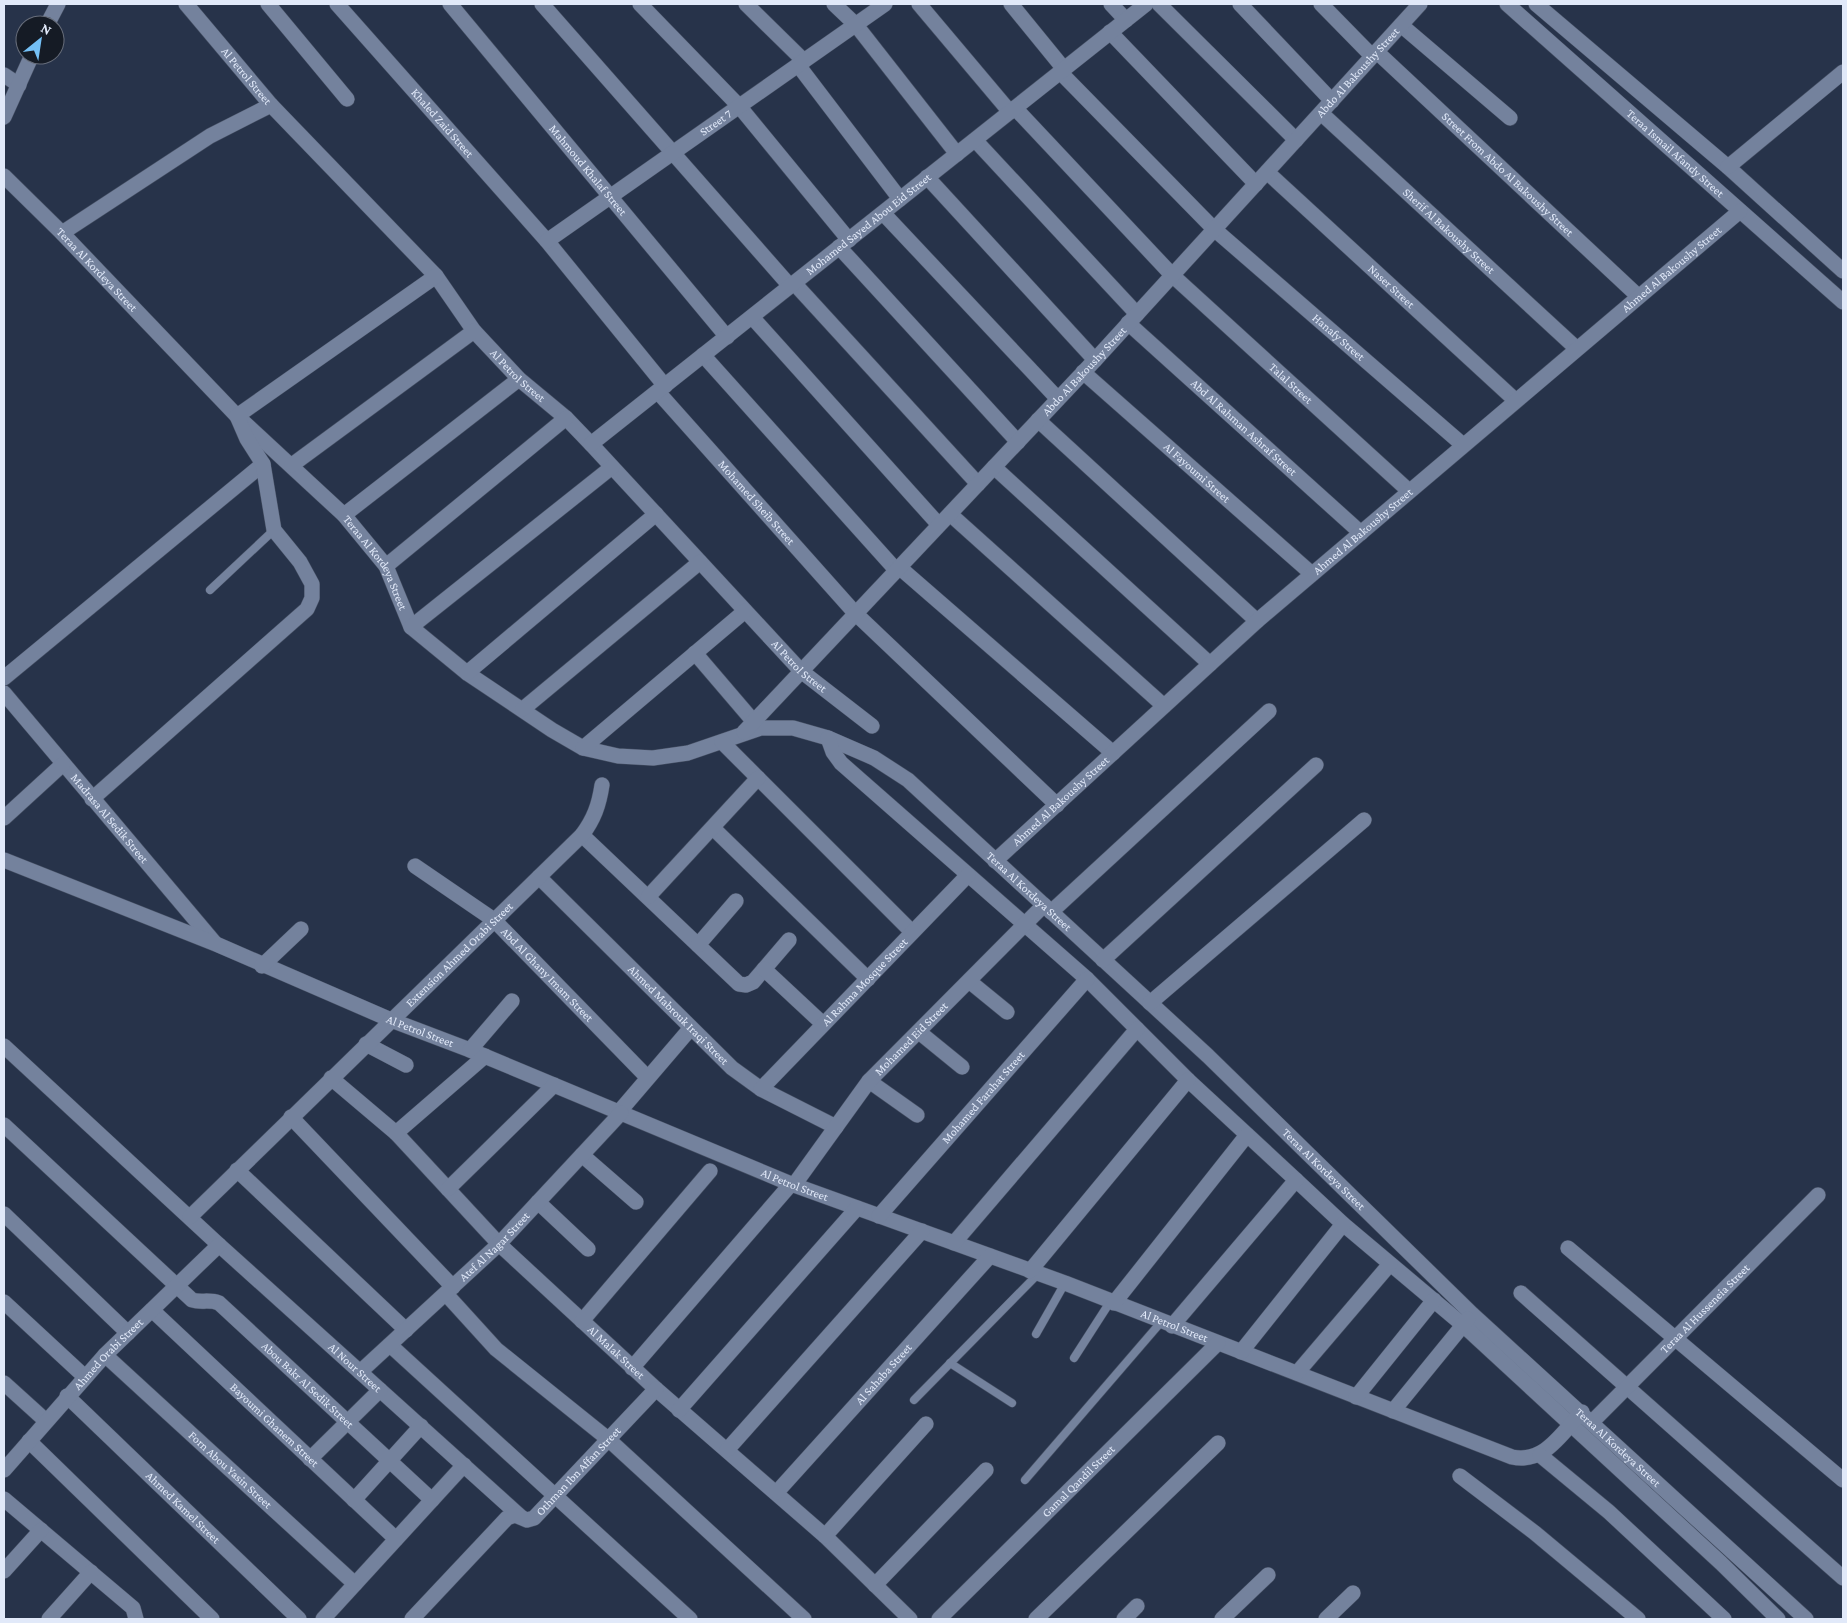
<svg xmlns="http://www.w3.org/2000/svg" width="1847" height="1623" font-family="'Crimson Pro',serif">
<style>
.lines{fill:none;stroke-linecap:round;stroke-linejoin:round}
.lane-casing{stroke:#465064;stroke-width:9}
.street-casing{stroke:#465064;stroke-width:16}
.lane{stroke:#74829d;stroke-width:8}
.street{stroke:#74829d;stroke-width:15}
.labels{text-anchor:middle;stroke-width:5;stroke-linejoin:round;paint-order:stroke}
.street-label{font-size:12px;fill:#e1e9f9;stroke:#151b25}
</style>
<rect width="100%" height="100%" fill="#27334a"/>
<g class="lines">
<!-- lane casing -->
<g class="lane-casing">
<g id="lane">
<path d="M210,590L274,530"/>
<path d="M1036,1334L1065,1283"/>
<path d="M1074,1358L1110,1302"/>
<path d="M950,1363L1012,1403"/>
<path d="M914,1400L1038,1274"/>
<path d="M1025,1480L1162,1321"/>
</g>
</g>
<!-- street casing -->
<g class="street-casing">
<g id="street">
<path id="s1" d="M186,4L271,105L436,276L474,331L519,379L566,418L591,444L801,671L872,726"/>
<path d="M268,4L347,99"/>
<path id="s2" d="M337,4L547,241L665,386"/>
<path id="s3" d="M450,4L727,337"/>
<path d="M542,4L790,286"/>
<path d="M640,4L739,106L849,240"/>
<path d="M746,4L804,61"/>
<path d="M834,4L856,25L957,154"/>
<path d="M919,4L1010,112"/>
<path d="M1011,4L1064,69"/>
<path d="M1111,4L1126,20"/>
<path d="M1159,4L1296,140"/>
<path d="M1240,4L1332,101"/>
<path d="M1321,4L1372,56"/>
<path id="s4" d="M1507,4L1843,302"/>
<path d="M1536,4L1728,167L1843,271"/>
<path d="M47,25L58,4"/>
<path d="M1401,25L1510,118"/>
<path d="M1110,32L1256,184"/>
<path id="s5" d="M1377,52L1638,296"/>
<path d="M798,65L900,199"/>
<path id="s6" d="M1060,72L1214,229L1463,445"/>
<path d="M4,75L19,85"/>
<path id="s7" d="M1015,108L1172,275L1409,491"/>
<path id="s8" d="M1321,113L1576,348"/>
<path d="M4,117L32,55"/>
<path d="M975,140L1137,314"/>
<path d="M1728,167L1843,72"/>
<path id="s9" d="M1267,172L1515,400"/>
<path id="s10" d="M4,176L62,233L237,416L344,515L386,566L411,627L467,673L552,730L583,748L618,756L653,758L688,753L761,728H793L828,738L874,758L908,780L1208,1056L1472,1314L1806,1619"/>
<path d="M927,177L1095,360"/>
<path d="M883,213L1058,399"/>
<path d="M62,233L210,136L271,105"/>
<path id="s11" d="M547,241L885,4"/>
<path d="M839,247L1018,442"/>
<path d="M794,283L978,484"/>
<path d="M752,317L939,525"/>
<path id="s12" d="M1128,323L1361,533"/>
<path d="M703,355L896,570"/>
<path id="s13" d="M1083,372L1312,574"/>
<path id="s14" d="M658,392L855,613L1057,805"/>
<path d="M1038,420L1257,621"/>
<path id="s15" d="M591,444L1146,4"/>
<path d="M292,465L474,331"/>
<path d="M994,467L1210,664"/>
<path d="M950,514L1164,706"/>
<path d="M344,515L519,379"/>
<path d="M386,566L566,418"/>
<path d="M899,567L1113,753"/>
<path d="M411,627L612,467"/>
<path d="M695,653L754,722"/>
<path d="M467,673L656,514"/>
<path d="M4,678L263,464"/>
<path id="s16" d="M4,693L214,942"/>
<path d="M523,709L700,562"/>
<path id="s17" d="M744,732L1095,360L1420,4"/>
<path d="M828,738L833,752L841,763L1087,979L1188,1080L1296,1180L1343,1224L1463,1325L1721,1563L1778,1619"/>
<path d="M722,742L912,932"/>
<path d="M583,748L745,611"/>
<path d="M92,799L307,609L312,598V584L300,562L274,530L263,464L247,439L237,416L436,276"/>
<path d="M4,818L63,764"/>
<path d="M713,828L868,979"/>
<path d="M582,835L739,984L746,985L753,982L789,940"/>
<path id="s18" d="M4,860L216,944L391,1020L470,1050L791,1184L1065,1283L1512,1457C1544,1464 1561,1434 1582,1412"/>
<path id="s19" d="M995,861L1257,621L1740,211"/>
<path id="s20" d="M415,866L494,920L647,1077"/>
<path id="s21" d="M539,877L732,1068L761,1089L836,1127"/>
<path d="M648,897L758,778"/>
<path d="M1051,912L1269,711"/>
<path d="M698,945L736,901"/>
<path d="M1103,960L1316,765"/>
<path d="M262,966L301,929"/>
<path d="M764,969L823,1024"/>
<path d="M969,981L1007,1012"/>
<path d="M1150,1003L1364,820"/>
<path d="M919,1032L962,1067"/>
<path d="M366,1044L406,1065"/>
<path id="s22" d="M4,1046L219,1245L521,1517"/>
<path d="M470,1050L512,1001"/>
<path id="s23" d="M331,1078L396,1133L499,1244L656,1389L825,1536L910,1619"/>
<path d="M869,1081L917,1115"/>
<path id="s24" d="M761,1089L968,875"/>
<path d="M619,1112L690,1029"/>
<path d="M291,1117L453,1287"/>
<path id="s25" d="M4,1125L192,1300C201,1303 209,1299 219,1303L432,1500"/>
<path d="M396,1133L485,1056"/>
<path d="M582,1155L636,1202"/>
<path d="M237,1170L406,1330"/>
<path id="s26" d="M794,1185L869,1081L1044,905"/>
<path d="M448,1189L554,1085"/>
<path d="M538,1202L588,1249"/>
<path d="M4,1214L128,1333"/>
<path id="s27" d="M879,1216L1087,979"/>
<path id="s28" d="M190,1217L582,835C594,819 599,805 602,785"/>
<path d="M954,1243L1137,1029"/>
<path d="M1568,1248L1843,1480"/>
<path d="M1030,1271L1188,1080"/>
<path d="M1521,1293L1843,1578"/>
<path d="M446,1294L496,1349L608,1439L804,1619"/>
<path d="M4,1302L85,1377"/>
<path d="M1114,1303L1247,1135"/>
<path id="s29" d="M152,1310L396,1539"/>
<path d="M582,1321L710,1171"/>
<path d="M1172,1326L1296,1180"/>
<path d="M390,1345L690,1619"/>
<path d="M1241,1352L1343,1224"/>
<path id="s30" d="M105,1355L355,1584"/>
<path d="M632,1368L791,1184"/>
<path id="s31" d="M360,1372L499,1244L621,1113"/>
<path d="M1297,1373L1390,1264"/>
<path d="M4,1383L46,1421"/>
<path id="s32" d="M67,1396L299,1619"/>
<path d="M1356,1397L1434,1300"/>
<path d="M679,1410L857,1208"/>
<path d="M1393,1411L1468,1319"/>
<path id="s33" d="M1592,1422L1818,1195"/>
<path d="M29,1441L212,1619"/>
<path d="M727,1450L922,1231"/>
<path d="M1540,1455L1609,1512L1724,1619"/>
<path d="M310,1459L380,1390"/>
<path id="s34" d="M4,1470L105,1355L219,1245"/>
<path d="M1460,1476L1535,1533L1638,1619"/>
<path id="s35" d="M777,1492L990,1256"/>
<path d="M4,1499L133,1608L136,1619"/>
<path d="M354,1500L421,1426"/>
<path d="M825,1536L926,1424"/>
<path d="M4,1571L41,1530"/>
<path d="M875,1585L986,1470"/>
<path d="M49,1619L91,1572"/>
<path d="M323,1619L464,1465"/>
<path id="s36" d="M412,1619L507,1518L515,1515L527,1520L534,1518L656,1389"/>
<path id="s37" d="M939,1619L1218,1343"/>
<path d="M1036,1619L1218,1443"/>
<path d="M1124,1619L1137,1606"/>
<path d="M1222,1619L1268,1575"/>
<path d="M1326,1619L1353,1593"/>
</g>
</g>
<!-- lane -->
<use href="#lane" class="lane"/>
<!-- street -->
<use href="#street" class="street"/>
</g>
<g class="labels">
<!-- street labels -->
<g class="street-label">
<text dy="4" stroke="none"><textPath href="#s17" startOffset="901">Abdo Al Bakoushy Street</textPath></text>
<text dy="4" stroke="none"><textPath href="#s1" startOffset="94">Al Petrol Street</textPath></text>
<text dy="4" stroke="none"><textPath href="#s2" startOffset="159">Khaled Zaid Street</textPath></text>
<text dy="4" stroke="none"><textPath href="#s11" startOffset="206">Street 7</textPath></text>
<text dy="4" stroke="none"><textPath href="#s4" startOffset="225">Teraa Ismail Afandy Street</textPath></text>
<text dy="4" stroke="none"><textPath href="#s3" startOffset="216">Mahmoud Khalaf Street</textPath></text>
<text dy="4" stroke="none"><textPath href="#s5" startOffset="179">Street From Abdo Al Bakoushy Street</textPath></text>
<text dy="4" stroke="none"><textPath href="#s15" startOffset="354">Mohamed Sayed Abou Eid Street</textPath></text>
<text dy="4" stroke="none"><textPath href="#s8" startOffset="174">Sherif Al Bakoushy Street</textPath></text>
<text dy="4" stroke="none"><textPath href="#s19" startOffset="899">Ahmed Al Bakoushy Street</textPath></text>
<text dy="4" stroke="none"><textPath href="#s10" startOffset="132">Teraa Al Kordeya Street</textPath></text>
<text dy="4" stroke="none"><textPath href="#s9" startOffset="169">Naser Street</textPath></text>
<text dy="4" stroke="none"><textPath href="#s6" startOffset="385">Hanafy Street</textPath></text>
<text dy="4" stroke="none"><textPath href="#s17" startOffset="496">Abdo Al Bakoushy Street</textPath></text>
<text dy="4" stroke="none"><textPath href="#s1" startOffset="499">Al Petrol Street</textPath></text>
<text dy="4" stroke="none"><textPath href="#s7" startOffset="390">Talal Street</textPath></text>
<text dy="4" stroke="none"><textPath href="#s12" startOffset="156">Abd Al Rahman Ashraf Street</textPath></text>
<text dy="4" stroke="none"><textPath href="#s13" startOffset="152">Al Fayoumi Street</textPath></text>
<text dy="4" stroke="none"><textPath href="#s14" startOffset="148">Mohamed Sheib Street</textPath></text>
<text dy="4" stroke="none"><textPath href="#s19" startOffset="494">Ahmed Al Bakoushy Street</textPath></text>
<text dy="4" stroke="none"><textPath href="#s10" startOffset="538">Teraa Al Kordeya Street</textPath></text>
<text dy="4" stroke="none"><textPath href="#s1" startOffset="904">Al Petrol Street</textPath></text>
<text dy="4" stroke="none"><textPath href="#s19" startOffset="89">Ahmed Al Bakoushy Street</textPath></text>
<text dy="4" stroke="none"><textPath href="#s16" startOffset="164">Madrasa Al Sedik Street</textPath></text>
<text dy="4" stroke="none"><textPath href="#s10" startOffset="1330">Teraa Al Kordeya Street</textPath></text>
<text dy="4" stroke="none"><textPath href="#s28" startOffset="376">Extension Ahmed Orabi Street</textPath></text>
<text dy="4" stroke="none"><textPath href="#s20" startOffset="172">Abd Al Ghany Imam Street</textPath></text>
<text dy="4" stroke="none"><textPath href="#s24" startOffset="149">Al Rahma Mosque Street</textPath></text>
<text dy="4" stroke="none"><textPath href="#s21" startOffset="196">Ahmed Mabrouk Iraqi Street</textPath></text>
<text dy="4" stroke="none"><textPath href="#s18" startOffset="450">Al Petrol Street</textPath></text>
<text dy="4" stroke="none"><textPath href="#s26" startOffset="188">Mohamed Eid Street</textPath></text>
<text dy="4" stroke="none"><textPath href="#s27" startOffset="158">Mohamed Farahat Street</textPath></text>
<text dy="4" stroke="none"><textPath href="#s10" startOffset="1735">Teraa Al Kordeya Street</textPath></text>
<text dy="4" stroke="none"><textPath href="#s18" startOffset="855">Al Petrol Street</textPath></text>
<text dy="4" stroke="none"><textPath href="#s31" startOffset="184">Atef Al Nagar Street</textPath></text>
<text dy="4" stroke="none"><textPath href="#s33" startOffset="160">Teraa Al Husseneia Street</textPath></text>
<text dy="4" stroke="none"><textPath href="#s18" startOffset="1260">Al Petrol Street</textPath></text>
<text dy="4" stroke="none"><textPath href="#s23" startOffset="396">Al Malak Street</textPath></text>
<text dy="4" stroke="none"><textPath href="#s34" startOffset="156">Ahmed Orabi Street</textPath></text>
<text dy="4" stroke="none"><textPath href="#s22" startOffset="476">Al Nour Street</textPath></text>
<text dy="4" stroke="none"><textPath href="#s35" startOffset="159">Al Sahaba Street</textPath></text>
<text dy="4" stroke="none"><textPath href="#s25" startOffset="405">Abou Bakr Al Sedik Street</textPath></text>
<text dy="4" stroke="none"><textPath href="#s29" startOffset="168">Bayoumi Ghanem Street</textPath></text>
<text dy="4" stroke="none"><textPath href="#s10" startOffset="2140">Teraa Al Kordeya Street</textPath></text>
<text dy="4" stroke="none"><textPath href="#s30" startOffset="170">Forn Abou Yasin Street</textPath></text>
<text dy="4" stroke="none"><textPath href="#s36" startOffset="232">Othman Ibn Affan Street</textPath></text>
<text dy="4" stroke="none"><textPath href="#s37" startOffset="196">Gamal Qandil Street</textPath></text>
<text dy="4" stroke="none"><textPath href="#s32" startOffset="161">Ahmed Kamel Street</textPath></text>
</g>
</g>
<!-- border -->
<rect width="1847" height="1623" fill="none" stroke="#e1e9f9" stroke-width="10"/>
<!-- north arrow -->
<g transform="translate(40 40) rotate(30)"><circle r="24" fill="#151b25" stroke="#676d7a"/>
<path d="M0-4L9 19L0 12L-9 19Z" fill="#74c0f6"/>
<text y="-8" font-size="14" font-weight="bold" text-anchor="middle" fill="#e1e9f9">N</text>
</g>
</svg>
